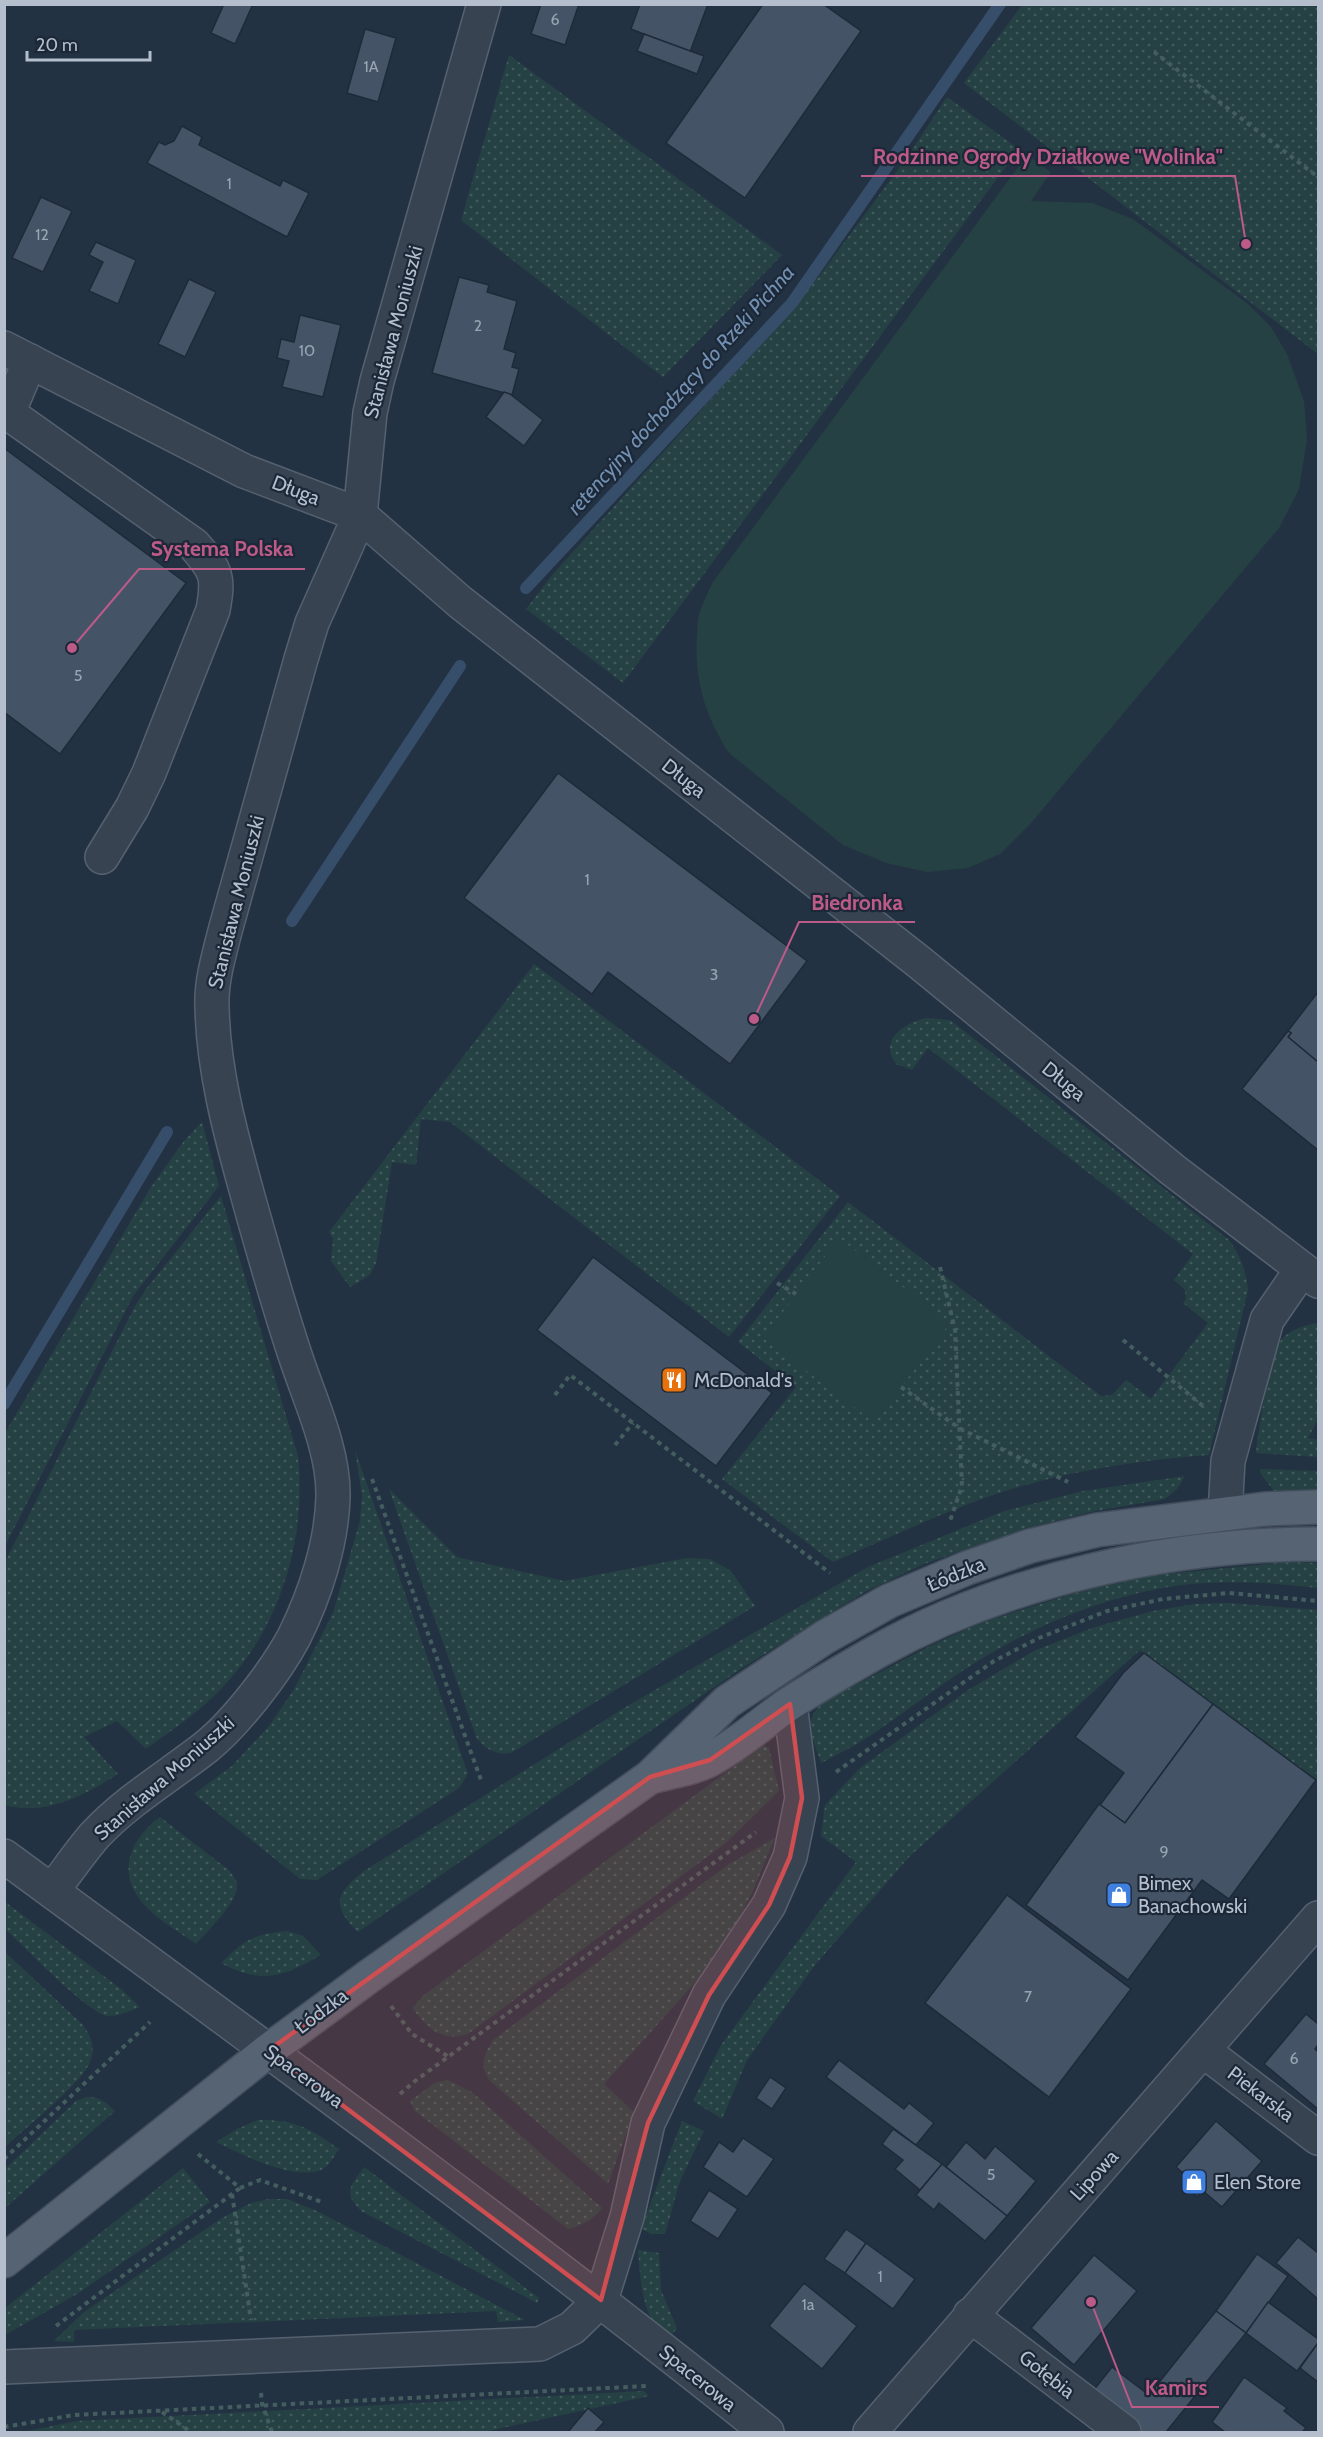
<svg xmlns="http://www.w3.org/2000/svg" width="1323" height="2437" font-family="Cabin,sans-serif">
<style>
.grass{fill:url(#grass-dots)}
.pitch{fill:#254143}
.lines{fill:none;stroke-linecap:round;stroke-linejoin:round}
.stream{stroke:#364e6a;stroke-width:12}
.building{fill:#445466;stroke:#1e2a39;stroke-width:1.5}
.minor-casing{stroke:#56616f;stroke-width:36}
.major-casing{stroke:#444f5e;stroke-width:36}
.path{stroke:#445e60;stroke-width:4;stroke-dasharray:4.5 4.5;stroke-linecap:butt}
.minor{stroke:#384352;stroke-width:33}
.major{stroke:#566372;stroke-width:33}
.marked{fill:#ce4e51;fill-opacity:0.2;stroke:#ce4e51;stroke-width:4.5;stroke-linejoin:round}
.labels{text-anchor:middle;stroke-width:4.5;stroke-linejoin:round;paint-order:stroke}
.number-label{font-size:16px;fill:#98a4b2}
.street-label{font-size:20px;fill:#b4becc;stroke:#1c2837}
.poi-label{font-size:20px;fill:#b4becc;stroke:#1c2837;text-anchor:start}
.water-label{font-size:21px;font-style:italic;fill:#7290b2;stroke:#1c2837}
.leader{fill:none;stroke:#bc5a88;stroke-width:2}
.callout-dot{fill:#bc5a88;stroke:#1c2837;stroke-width:2}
.callout-label{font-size:21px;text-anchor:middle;font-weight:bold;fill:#bc5a88;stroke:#1c2837;stroke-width:4.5;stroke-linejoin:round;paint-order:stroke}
</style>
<defs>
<pattern id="grass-dots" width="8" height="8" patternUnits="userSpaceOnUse" patternTransform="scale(1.5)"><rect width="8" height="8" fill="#254143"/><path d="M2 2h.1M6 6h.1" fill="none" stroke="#425b5d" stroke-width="1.8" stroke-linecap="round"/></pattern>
</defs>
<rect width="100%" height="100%" fill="#233242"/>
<!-- grass -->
<g class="grass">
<path d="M1022,5H1318V354L964,83Z"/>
<path d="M509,55L782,255L663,377L461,220Z"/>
<path d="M947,97L1019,149L623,683L526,609L553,574L780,323L823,271L908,156Z"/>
<path d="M534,964L840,1196L729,1337L450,1122L421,1119L416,1165L392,1162L376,1263L370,1275L350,1287L331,1261L333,1239L329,1232Z"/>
<path d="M926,1018L950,1020L1229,1240C1241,1257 1246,1270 1248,1290L1209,1455C1142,1460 1080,1469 1015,1488C953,1507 893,1536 833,1562L722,1479L796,1387L738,1342L848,1202L1101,1396L1112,1395L1126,1380L1151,1399L1208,1323L1183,1303L1186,1299L1185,1290L1174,1280L1193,1254L928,1048L912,1070L896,1064C878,1039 905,1023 926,1018Z"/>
<path d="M202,1122L219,1186L133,1296L5,1546V1433L151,1187L184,1141Z"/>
<path d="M221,1196L298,1456C307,1543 278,1634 215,1695C195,1715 169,1732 146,1749L117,1721L84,1737L118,1774C83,1796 47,1816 5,1805V1562L135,1306L146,1289Z"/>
<path d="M1318,1323V1419L1308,1438L1318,1440V1457L1256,1453C1258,1432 1270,1355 1281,1340C1290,1329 1306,1325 1318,1323Z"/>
<path d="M355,1450L468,1774L459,1788L317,1880L300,1879L194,1794L232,1766L269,1726L293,1691L333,1613L360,1521L362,1495Z"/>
<path d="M1260,1469L1318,1471V1490L1274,1491L1261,1474Z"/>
<path d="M1185,1476L1178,1488L1165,1499L1090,1512L1024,1529L924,1564L865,1592L742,1668L358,1932C331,1905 335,1894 364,1871L629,1705L868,1567L1004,1511L1083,1491Z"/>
<path d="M389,1489L457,1557L564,1581L687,1558L710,1559L731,1571L755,1606L511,1753C496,1755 487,1750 477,1739Z"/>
<path d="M1288,1562L1318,1563V1588C1277,1583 1233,1580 1191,1584C1116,1592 1041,1622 978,1661C939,1685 903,1714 865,1739C851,1748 835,1755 821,1763C813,1737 800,1721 825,1701L930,1646L985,1621L1076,1593L1147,1576Z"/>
<path d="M1230,1603L1318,1610V1782L1140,1650L910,1856L815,1965L747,2060L722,2119L693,2101L721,2045L856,1862L821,1836L825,1805L860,1768L968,1690L1036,1650L1095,1627L1153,1611L1195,1604Z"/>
<path d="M763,1745L769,1748L779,1791L726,1843L468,2034C440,2042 429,2029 412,2008L424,1995Z"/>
<path d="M160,1817L230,1871C232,1875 237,1880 237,1884C239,1902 207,1931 196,1944C178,1931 154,1918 141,1901C116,1869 132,1838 160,1817Z"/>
<path d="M775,1838L752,1893L734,1929L711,1965L604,2084L634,2112L608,2184L491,2082C479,2067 483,2055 493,2040L729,1864Z"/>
<path d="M4,1901L121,1989L140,2007C130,2011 119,2016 108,2016C88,2014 23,1945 5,1929Z"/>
<path d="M287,1931L303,1936L321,1955C283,1977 262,1985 221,1963C246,1938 253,1935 287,1931Z"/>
<path d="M5,1952L82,2024C91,2035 96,2048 90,2062C82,2083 23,2130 5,2147Z"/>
<path d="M448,2080L472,2092L602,2208C592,2221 583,2225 568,2229L415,2111L410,2101L436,2082Z"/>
<path d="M86,2097C99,2096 106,2102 115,2111L5,2208V2169L76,2101Z"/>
<path d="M258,2120C295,2119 309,2128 339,2149C334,2156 329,2167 321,2170C293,2181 241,2154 216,2142L237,2129Z"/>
<path d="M682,2121L704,2131L680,2181L665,2234H651L641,2228Z"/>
<path d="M364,2167L539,2298L537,2303L361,2211C342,2192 351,2186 364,2167Z"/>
<path d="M183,2168L210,2202L77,2294L5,2335V2308Z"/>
<path d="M269,2199H287L317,2211L525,2320L498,2322L496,2311L74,2330V2342L54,2341L84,2312L222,2218L251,2203Z"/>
<path d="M638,2250L659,2253L661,2290L677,2328L669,2339C665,2335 659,2330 655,2325C641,2304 640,2274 638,2250Z"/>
<path d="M644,2391L649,2396L484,2432H22L77,2421Z"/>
</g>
<!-- pitch -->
<g class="pitch">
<path d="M1027,155L1051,172L1031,201L1092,203L1133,219L1248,304L1271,327L1287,354L1304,401L1307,439L1299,489L1279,528L1032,822L1000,854L968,868L927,872L886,863L843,845L729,753C705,716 694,679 697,635C698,627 697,619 700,612C703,602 708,592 713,582Z"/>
<path d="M839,1238L950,1323L874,1422L763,1338Z"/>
</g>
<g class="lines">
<!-- stream -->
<g class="stream">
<path d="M526,588L792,303L1000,4"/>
<path d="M292,921L460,666"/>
<path d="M4,1404L167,1132"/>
</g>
</g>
<!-- building -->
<g class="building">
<path d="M224,4H253L235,44L211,33Z"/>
<path d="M541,4H579L565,45L531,34Z"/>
<path d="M640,4H708L690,52L631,29Z"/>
<path d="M763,4H823L861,31L745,198L666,143Z"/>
<path d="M365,29L396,38L378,102L347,93Z"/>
<path d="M644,34L704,56L697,74L637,51Z"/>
<path d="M182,126L202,137L199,145L280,186L283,180L309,193L287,237L147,163L159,142L165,145L174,141Z"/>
<path d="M41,197L72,211L43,272L12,258Z"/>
<path d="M96,242L136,260L118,304L89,291L103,262L89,255Z"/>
<path d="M459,277L489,285L487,292L517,301L504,349L516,353L512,367L519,369L512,395L432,373Z"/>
<path d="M189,279L216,292L185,357L158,344Z"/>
<path d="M300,315L341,325L323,397L282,387L289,361L277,358L281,339L294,342Z"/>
<path d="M504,392L510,394L543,420L524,446L486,417Z"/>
<path d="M4,448L186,583L60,754L4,712Z"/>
<path d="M558,773L807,961L730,1064L608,972L592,994L464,898Z"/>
<path d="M1318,992V1062L1288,1037L1291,1033L1288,1031Z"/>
<path d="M1288,1031L1291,1033L1288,1037L1318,1062V1150L1242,1089Z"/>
<path d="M593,1257L772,1393L716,1466L537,1330Z"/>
<path d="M1144,1653L1213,1704L1125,1823L1100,1805L1124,1773L1075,1737L1123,1673Z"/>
<path d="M1213,1704L1316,1780L1229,1899L1202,1880L1128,1980L1026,1905L1099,1804L1125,1823Z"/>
<path d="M1007,1895L1131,1989L1049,2097L925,2003Z"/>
<path d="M1306,2014L1318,2024V2045L1315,2049L1318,2052V2109L1264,2064Z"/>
<path d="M839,2060L904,2109L909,2103L934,2123L916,2145L826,2077Z"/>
<path d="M770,2077L786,2088L772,2109L756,2098Z"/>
<path d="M1216,2121L1262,2161L1222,2207L1203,2191L1197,2197L1184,2185L1190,2179L1176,2167Z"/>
<path d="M893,2129L942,2164L920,2190L895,2169L903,2160L882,2144Z"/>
<path d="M743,2138L774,2159L747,2197L703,2167L719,2142L733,2152Z"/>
<path d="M966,2142L985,2159L995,2146L1036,2181L1007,2216L946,2167Z"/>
<path d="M942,2164L1007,2216L985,2241L939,2203L934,2210L916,2195Z"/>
<path d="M709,2190L738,2209L718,2239L690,2221Z"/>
<path d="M846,2229L866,2243L845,2273L824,2259Z"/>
<path d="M1298,2237L1317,2252L1318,2250V2299L1276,2263Z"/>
<path d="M866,2243L915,2279L893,2309L845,2273Z"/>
<path d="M1257,2254L1288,2276L1246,2333L1216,2311Z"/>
<path d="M1094,2255L1137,2291L1074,2365L1031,2328Z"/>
<path d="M804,2283L857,2326L822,2369L769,2326Z"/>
<path d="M1268,2302L1318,2339V2343L1297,2371L1246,2333Z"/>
<path d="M1216,2311L1246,2333L1166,2432H1136L1089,2396L1112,2367L1149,2395Z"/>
<path d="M1318,2343V2382L1300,2368Z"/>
<path d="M1244,2377L1287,2408L1284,2411L1306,2428L1302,2432H1225L1212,2422Z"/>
<path d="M588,2408L604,2422L595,2432H568Z"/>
</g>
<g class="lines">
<!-- minor casing -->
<g class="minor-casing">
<g id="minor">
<path d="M4,348L244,471L360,515L460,602L919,962L1173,1170L1318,1281"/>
<path d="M30,361L8,413L194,545C217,571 219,577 213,610L149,773L132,808L102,857"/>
<path d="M1225,1513L1228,1461L1267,1320L1302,1269"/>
<path d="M4,1856C261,2045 518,2233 767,2432"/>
<path d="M52,1891C66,1873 80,1852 95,1835C128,1800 169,1776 206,1747C236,1723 276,1671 294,1637C315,1595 332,1543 333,1496C334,1450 309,1398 295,1355C277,1301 262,1247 247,1193C230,1132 213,1069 212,1006C211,981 219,955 225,931L301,659L312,623L360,515L370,413L377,381L484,4"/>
<path d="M1204,2051L1318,2138"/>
<path d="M970,2315L1124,2432"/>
<path d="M4,2367L540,2344L572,2328L601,2300L627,2217L648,2123L709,1995L769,1905L790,1857L802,1798L790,1704"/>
<path d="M870,2432L1318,1918"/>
</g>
</g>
<!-- major casing -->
<g class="major-casing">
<g id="major">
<path d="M655,1776C673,1771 695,1768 711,1759C739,1744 763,1722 789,1704C818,1685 848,1668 878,1651C1008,1579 1171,1544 1318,1544"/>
<path d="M4,2261L269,2050L368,1977L650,1777L727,1702L825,1637L889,1601L967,1568L1030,1546L1097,1530L1265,1509L1318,1507"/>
</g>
</g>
<!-- path -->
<g class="path">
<path d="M1154,52L1318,177"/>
<path d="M940,1267L955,1330L962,1486L950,1521"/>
<path d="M777,1283L796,1294"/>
<path d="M1123,1340L1203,1406"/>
<path d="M901,1387L959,1428L1068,1482"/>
<path d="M555,1395L570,1375L830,1573"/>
<path d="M615,1445L633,1423"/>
<path d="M372,1479L481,1780"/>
<path d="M836,1772L994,1661L1039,1638L1107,1611L1163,1599L1229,1593L1318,1601"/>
<path d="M391,2006L412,2034L449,2057"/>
<path d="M400,2094L415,2081L756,1832"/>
<path d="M198,2154L240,2188L260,2180L322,2202"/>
<path d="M4,2159L150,2022"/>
<path d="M232,2194L251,2320"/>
<path d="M56,2326L240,2188"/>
<path d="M261,2393L262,2404L272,2432"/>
<path d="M162,2412L191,2432"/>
<path d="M4,2427L74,2415L647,2386"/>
</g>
<!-- minor -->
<use href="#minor" class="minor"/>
<!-- major -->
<use href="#major" class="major"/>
</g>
<!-- marked area -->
<path class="marked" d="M790,1704L802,1798L790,1857L769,1905L709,1995L648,2123L601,2300L269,2050L650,1777L710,1760Z"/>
<!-- icons -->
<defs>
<g id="restaurant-square" transform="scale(1.35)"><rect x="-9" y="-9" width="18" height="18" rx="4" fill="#e8710a" stroke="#1c2837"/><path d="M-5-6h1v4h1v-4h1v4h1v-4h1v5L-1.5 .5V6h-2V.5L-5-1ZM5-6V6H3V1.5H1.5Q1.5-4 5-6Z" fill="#fff"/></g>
<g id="shop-square" transform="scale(1.35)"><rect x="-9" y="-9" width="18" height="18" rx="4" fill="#3f7fe0" stroke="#1c2837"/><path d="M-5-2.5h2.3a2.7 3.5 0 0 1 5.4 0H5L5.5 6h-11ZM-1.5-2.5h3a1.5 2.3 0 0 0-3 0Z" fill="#fff"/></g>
</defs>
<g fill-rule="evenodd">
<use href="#restaurant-square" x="674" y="1380"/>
<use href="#shop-square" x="1119" y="1895"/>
<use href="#shop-square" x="1194" y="2182"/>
</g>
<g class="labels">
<!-- number labels -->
<g class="number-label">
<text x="555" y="25">6</text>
<text x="371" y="72">1A</text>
<text x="229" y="189">1</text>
<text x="42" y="240">12</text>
<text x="478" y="331">2</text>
<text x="307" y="356">10</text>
<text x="78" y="681">5</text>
<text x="587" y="885">1</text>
<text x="714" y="980">3</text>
<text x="1164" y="1857">9</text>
<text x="1028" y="2002">7</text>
<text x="1294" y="2064">6</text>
<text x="991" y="2180">5</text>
<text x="880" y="2282">1</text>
<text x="808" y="2310">1a</text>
</g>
<!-- street labels -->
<g class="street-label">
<text transform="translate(393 332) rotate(-75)" y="7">Stanisława Moniuszki</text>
<text transform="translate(296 490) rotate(21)" y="7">Długa</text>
<text transform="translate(684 778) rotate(38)" y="7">Długa</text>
<text transform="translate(236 902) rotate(-76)" y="7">Stanisława Moniuszki</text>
<text transform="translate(1064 1081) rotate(39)" y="7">Długa</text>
<text transform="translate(956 1574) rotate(-22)" y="7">Łódzka</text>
<text transform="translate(164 1778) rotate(-41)" y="7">Stanisława Moniuszki</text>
<text transform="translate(321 2011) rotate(-37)" y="7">Łódzka</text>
<text transform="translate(304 2076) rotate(36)" y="7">Spacerowa</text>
<text transform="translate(1261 2094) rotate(37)" y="7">Piekarska</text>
<text transform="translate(1094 2175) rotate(-48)" y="7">Lipowa</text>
<text transform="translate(1047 2374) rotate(38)" y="7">Gołębia</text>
<text transform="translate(698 2378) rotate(39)" y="7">Spacerowa</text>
</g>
<!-- poi labels -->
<g class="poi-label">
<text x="694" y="1387">McDonald's</text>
<text x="1138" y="1890">Bimex<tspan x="1138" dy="23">Banachowski</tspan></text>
<text x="1214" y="2189">Elen Store</text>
</g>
<!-- water labels -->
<g class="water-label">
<text transform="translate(681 390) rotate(-48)" y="7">retencyjny dochodzący do Rzeki Pichna</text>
</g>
</g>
<!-- callouts -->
<path class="leader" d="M1246 244L1235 176H861M72 648L139 569H305M754 1019L799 922H915M1091 2302L1132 2407H1219"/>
<g class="callout-dot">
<circle cx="1246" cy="244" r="6"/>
<circle cx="72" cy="648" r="6"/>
<circle cx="754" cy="1019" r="6"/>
<circle cx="1091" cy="2302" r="6"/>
</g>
<g class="callout-label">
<text x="1048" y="164">Rodzinne Ogrody Działkowe "Wolinka"</text>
<text x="222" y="556">Systema Polska</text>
<text x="857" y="910">Biedronka</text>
<text x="1176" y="2395">Kamirs</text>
</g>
<!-- border -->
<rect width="1323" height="2437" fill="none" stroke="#b4becc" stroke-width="12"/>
<!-- scale -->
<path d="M27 51v9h123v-9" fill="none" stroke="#b4becc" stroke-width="3"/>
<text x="36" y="51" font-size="18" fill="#b4becc" stroke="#1c2837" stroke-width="4.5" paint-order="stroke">20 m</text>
</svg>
